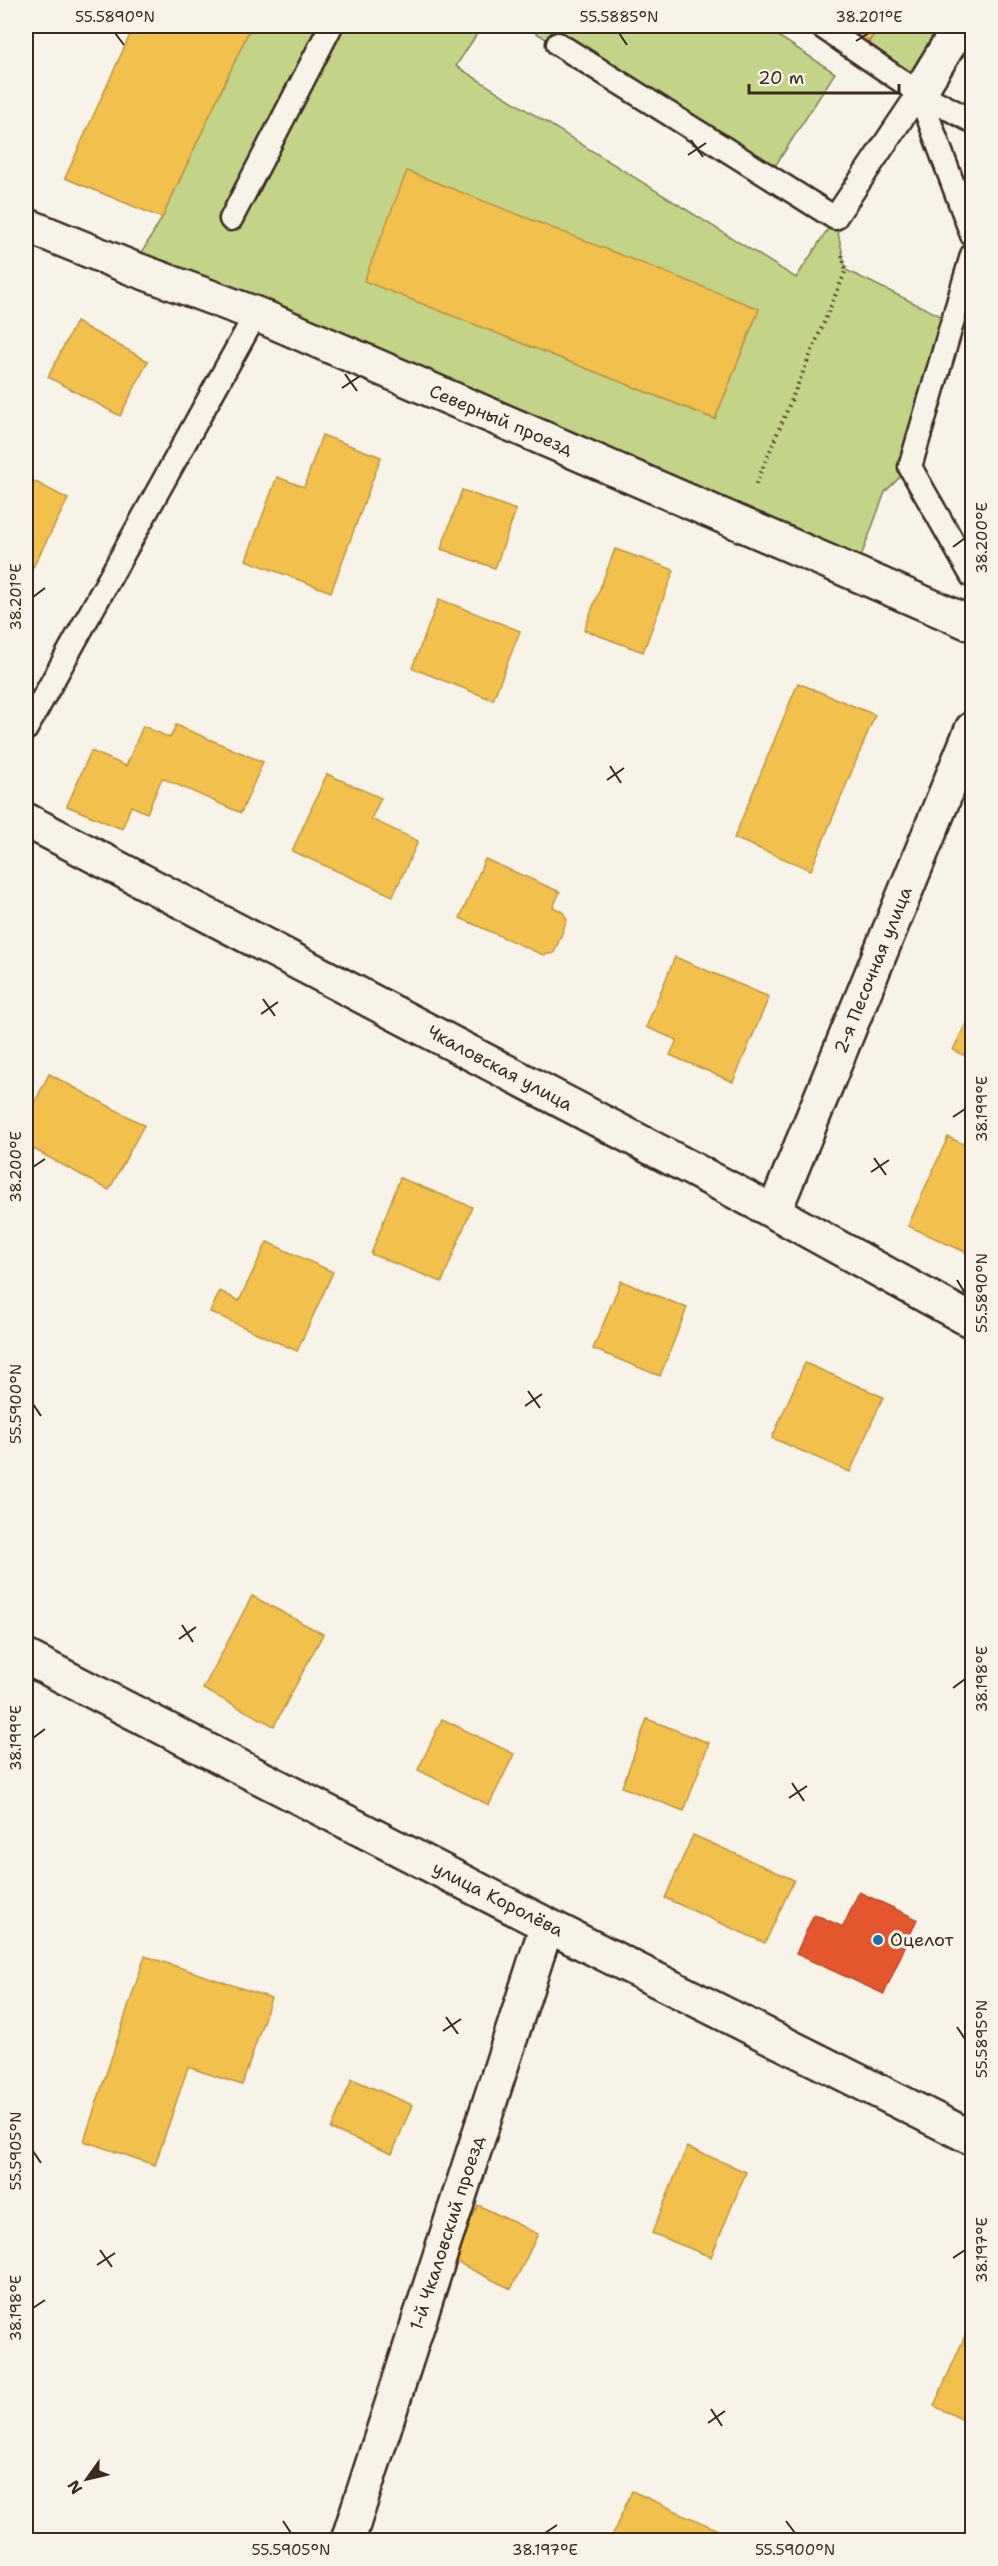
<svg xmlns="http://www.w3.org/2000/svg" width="998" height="2566" font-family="'Shantell Sans',sans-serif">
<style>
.green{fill:#c3d489;stroke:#7f7f54;stroke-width:1.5;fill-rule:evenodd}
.homes{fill:#f2c14e;stroke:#bb9440;stroke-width:1.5}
.shops{fill:#e4572e;stroke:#b14a29;stroke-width:1.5}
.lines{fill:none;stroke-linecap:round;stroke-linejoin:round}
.service-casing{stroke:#3b2a1e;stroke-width:27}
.minor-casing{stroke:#3b2a1e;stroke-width:38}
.path{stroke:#3b2a1e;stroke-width:4;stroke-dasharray:1.5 4.5;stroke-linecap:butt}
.service{stroke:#f7f3e8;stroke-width:22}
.minor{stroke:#f7f3e8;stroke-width:33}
.ticks{fill:none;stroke:#3b2a1e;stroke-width:2}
.poi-dot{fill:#1f6fb2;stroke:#f7f3e8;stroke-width:2}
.labels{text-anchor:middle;stroke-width:6;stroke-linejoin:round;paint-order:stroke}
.street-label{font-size:18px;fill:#3b2a1e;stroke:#f7f3e8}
.poi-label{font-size:18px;fill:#3b2a1e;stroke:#f7f3e8;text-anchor:start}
.neatline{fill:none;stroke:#3b2a1e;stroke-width:2}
.ticks-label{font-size:15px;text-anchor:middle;fill:#3b2a1e}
</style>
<rect width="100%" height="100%" fill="#f7f3e8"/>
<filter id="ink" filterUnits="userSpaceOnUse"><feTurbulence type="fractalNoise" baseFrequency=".0167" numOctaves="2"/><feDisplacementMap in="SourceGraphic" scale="12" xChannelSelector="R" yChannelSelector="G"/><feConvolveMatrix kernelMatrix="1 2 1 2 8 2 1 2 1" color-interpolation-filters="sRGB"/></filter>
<g filter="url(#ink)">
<!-- green -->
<g class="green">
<path d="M251,26H482L456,66L796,278L835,218L846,270L953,322L910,467L885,492L855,573L132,269L162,218ZM365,281L759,309L715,419Z"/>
<path d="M525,26H763L835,73L768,177Z"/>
<path d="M880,26H960L919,93L861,53Z"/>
</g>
<!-- homes -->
<g class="homes">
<path d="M134,26H251L162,218L65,178Z"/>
<path d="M847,26H880L869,41Z"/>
<path d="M407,171L759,309L715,419L364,281Z"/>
<path d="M76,322L148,361L120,416L48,377Z"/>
<path d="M322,435L381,457L331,592L246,560L277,477L304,487Z"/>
<path d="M26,477L68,499L26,581Z"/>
<path d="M462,490L516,510L495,568L441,549Z"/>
<path d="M615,549L674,570L643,652L584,630Z"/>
<path d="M439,599L520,631L493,700L412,668Z"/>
<path d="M798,683L875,715L811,870L734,838Z"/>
<path d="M176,725L263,762L241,813L162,778L147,813L131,806L122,829L67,806L91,751L126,766L143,726L170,738Z"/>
<path d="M327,774L381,798L371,819L418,841L393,896L292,851Z"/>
<path d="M485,859L560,892L553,907L563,912L567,920L554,953L543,955L460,918Z"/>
<path d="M675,957L769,997L733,1082L670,1055L677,1040L646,1027Z"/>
<path d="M972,1011V1059L953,1050Z"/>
<path d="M49,1074L144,1125L109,1190L26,1145V1120Z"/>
<path d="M948,1137L972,1148V1255L908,1226Z"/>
<path d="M400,1178L472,1207L442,1282L371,1254Z"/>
<path d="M267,1242L333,1272L297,1351L210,1312L220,1291L239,1301Z"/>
<path d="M621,1281L687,1308L660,1376L593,1349Z"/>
<path d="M805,1363L883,1397L850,1472L772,1438Z"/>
<path d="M252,1596L323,1634L274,1726L203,1689Z"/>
<path d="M442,1719L514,1754L489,1805L418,1770Z"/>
<path d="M647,1719L709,1743L684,1811L622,1787Z"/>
<path d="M693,1835L794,1880L765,1943L665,1898Z"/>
<path d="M145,1956L271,1998L242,2085L188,2067L155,2165L84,2141Z"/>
<path d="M352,2079L412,2105L392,2154L331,2129Z"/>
<path d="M687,2147L746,2172L711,2257L652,2233Z"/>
<path d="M478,2205L538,2234L511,2289L452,2260Z"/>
<path d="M972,2320V2424L934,2406Z"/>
<path d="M632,2491L727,2534L724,2540H610Z"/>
</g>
<!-- shops -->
<path class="shops" d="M859,1892L917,1919L884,1994L796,1954L814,1914L843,1927Z"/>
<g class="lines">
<!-- service casing -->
<g class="service-casing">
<g id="service">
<path d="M821,26L919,93L972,121"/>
<path d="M558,44L835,218L919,93"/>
<path d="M919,93L972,235"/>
<path d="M231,219L331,26"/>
<path d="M972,255L910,467L972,576"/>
<path d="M26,729L256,314"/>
</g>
</g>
<!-- minor casing -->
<g class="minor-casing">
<g id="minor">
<path d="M919,93L960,26"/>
<path d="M26,225L132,268L256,314L972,624"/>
<path d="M26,820L774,1212L972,1321"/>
<path d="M774,1212L972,729"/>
<path d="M26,1657L547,1925L972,2138"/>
<path d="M348,2540L547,1925"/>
</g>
</g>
<!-- path -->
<path class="path" d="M756,484L846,270L842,255"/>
<!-- service -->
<use href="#service" class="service"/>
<!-- minor -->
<use href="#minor" class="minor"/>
</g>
</g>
<!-- ticks -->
<path class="ticks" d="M115,33L124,45M619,33L627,45M856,41L869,33M691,140L703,157M688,155L706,143M345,374L357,391M342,388L360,376M953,547L965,538M33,597L45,588M610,766L621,783M607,780L624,768M263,999L275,1016M261,1014L278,1002M953,1117L965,1109M874,1158L886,1175M33,1167L45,1159M871,1172L889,1160M957,1280L965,1293M528,1391L540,1408M33,1404L41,1416M525,1406L542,1394M182,1625L193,1642M179,1639L196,1627M953,1688L965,1679M33,1738L45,1729M792,1783L804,1801M789,1798L807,1786M446,2017L458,2034M957,2027L965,2039M443,2031L461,2019M33,2151L41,2163M100,2250L112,2267M953,2258L965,2250M97,2265L115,2253M33,2308L45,2300M711,2409L722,2426M708,2423L725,2411M283,2521L291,2533M786,2521L795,2533M545,2533L557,2525"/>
<!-- markers -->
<circle class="poi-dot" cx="878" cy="1940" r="6"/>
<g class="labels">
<!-- street labels -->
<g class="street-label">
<text transform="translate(501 420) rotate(23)" y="6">Северный проезд</text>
<text transform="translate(873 970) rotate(-68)" y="6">2-я Песочная улица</text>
<text transform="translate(500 1068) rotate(28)" y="6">Чкаловская улица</text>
<text transform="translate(498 1899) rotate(27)" y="6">улица Королёва</text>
<text transform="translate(447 2233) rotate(-72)" y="6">1-й Чкаловский проезд</text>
</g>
<!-- poi labels -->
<g class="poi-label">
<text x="890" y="1946">Оцелот</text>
</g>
</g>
<!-- margin -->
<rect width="998" height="2566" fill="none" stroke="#f7f3e8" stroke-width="66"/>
<!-- north arrow -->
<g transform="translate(87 2479) rotate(236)" stroke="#f7f3e8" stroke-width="4.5" paint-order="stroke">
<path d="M0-4.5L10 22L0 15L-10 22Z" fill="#3b2a1e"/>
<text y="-9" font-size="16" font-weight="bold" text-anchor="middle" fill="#3b2a1e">N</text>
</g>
<!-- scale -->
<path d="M749 84v9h150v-9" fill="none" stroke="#3b2a1e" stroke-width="3"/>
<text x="758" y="84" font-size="18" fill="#3b2a1e" stroke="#f7f3e8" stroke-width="4.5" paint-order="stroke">20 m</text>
<rect x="33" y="33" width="932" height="2500" class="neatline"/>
<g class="ticks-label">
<text x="115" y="22">55.5890°N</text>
<text x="619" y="22">55.5885°N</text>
<text x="869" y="22">38.201°E</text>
<text transform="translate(982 538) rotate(-90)" y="5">38.200°E</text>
<text transform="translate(16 597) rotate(-90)" y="5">38.201°E</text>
<text transform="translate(982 1109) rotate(-90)" y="5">38.199°E</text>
<text transform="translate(16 1167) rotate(-90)" y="5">38.200°E</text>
<text transform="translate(982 1293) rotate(-90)" y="5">55.5890°N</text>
<text transform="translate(16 1404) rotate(-90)" y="5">55.5900°N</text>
<text transform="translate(982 1679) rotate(-90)" y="5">38.198°E</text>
<text transform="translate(16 1738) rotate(-90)" y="5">38.199°E</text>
<text transform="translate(982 2039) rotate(-90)" y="5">55.5895°N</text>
<text transform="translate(16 2151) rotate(-90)" y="5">55.5905°N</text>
<text transform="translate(982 2250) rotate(-90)" y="5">38.197°E</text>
<text transform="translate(16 2308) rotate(-90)" y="5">38.198°E</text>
<text x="291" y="2555">55.5905°N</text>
<text x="545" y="2555">38.197°E</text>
<text x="795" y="2555">55.5900°N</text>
</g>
</svg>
